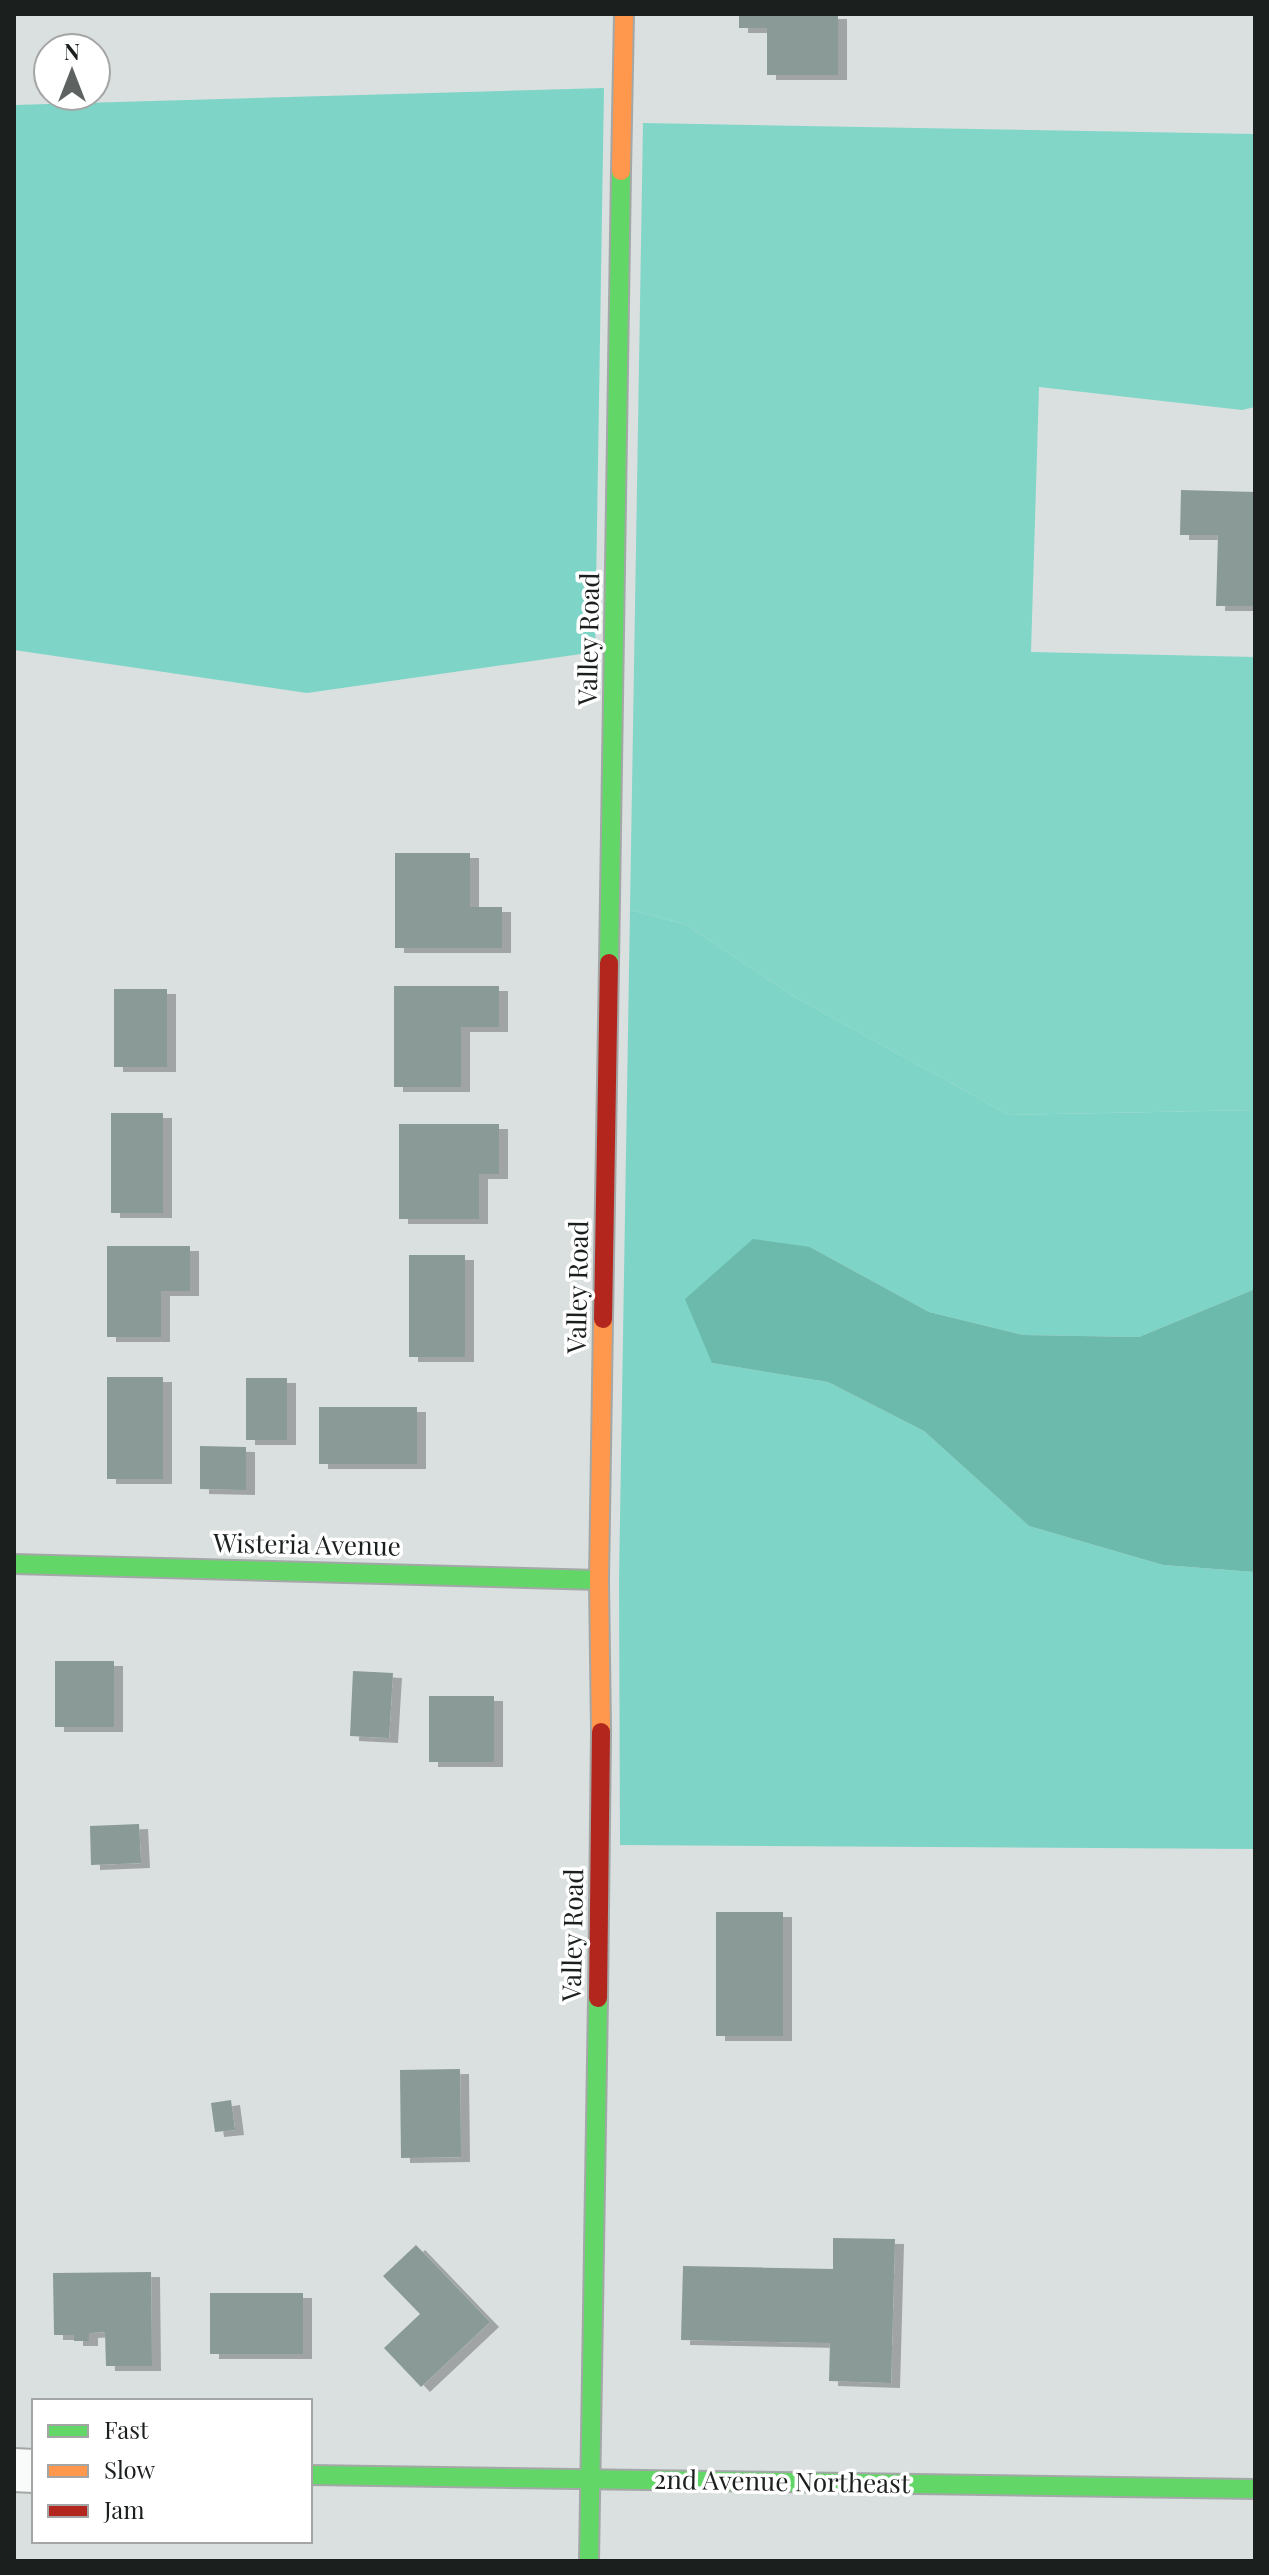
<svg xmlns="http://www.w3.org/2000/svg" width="1269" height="2575" font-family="'Playfair Display',serif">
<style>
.green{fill:#81d6c7}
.forest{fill:#7ed5c7}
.water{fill:#6bbaac}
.building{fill:#899a97;filter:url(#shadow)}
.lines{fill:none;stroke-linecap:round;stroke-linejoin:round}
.street-casing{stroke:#a3a8a7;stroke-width:46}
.fast-casing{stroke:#a3a8a7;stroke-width:22}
.slow-casing{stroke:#a3a8a7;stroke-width:22}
.jam-casing{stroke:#a3a8a7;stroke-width:22}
.street{stroke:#f9fafa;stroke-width:42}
.fast{stroke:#63d668;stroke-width:18}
.slow{stroke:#ff974d;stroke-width:18}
.jam{stroke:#b3261e;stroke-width:18}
.labels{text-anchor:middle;stroke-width:7;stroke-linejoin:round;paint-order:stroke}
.street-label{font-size:26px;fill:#1b1f1e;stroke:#fff}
</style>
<defs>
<filter id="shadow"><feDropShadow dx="9" dy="5" stdDeviation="0" flood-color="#0004"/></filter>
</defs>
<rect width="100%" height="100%" fill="#dae0df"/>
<!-- green -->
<path class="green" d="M643,123L1255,134V407L1242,410L1039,387L1031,652L1255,657V1110L1009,1115L790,994L685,924L630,910Z"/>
<!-- forest -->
<g class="forest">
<path d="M604,88L595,652L307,693L14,650V105Z"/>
<path d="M630,910L685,924L790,994L1009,1115L1255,1110V1289L1139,1337L1023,1335L929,1312L810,1247L712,1363L828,1382L924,1431L1029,1526L1163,1565L1255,1572V1849L620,1845L619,1580Z"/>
</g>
<!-- water -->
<path class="water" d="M753,1239L810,1247L929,1312L1023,1335L1139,1337L1255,1289V1572L1163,1565L1029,1526L924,1431L828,1382L712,1363L685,1299Z"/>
<!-- building -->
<g class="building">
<path d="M739,14H838V75H767V28H739Z"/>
<path d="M1181,490L1255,492V606H1216L1218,535H1180Z"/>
<path d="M395,853H470V907H502V948H395Z"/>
<path d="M394,986H499V1027H461V1087H394Z"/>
<rect x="114" y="989" width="53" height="78"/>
<rect x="111" y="1113" width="52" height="100"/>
<path d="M399,1124H499V1174H479V1219H399Z"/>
<path d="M107,1246H190V1291H161V1337H107Z"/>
<rect x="409" y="1255" width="56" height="102"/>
<rect x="107" y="1377" width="56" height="102"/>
<rect x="246" y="1378" width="41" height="62"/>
<rect x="319" y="1407" width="98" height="57"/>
<path d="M200,1446L246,1447V1490L200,1489Z"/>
<rect x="55" y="1661" width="59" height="66"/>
<path d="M353,1671L393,1673L389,1738L350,1736Z"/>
<rect x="429" y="1696" width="65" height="66"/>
<path d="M139,1824L141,1863L91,1865L90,1826Z"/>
<rect x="716" y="1912" width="67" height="124"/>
<path d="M460,2069L461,2157L401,2158L400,2070Z"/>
<path d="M231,2100L235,2130L215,2132L211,2103Z"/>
<path d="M833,2238L895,2239L891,2383L829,2381L830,2343L681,2340L683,2266L833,2269Z"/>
<path d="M416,2245L490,2322L421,2387L384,2348L420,2314L383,2276Z"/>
<path d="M151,2272L152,2366H106L105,2332L89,2333V2341H74V2335H54L53,2273Z"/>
<rect x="210" y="2293" width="93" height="61"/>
</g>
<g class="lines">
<!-- street casing -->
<g class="street-casing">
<path id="street" d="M14,2470L34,2471"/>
</g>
<!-- fast casing -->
<g class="fast-casing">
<g id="fast">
<path d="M609,963L621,171"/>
<path d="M14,1564L599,1580"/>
<path d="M310,2475L1255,2489"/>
<path d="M589,2561L598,1998"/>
</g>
</g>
<!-- slow casing -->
<g class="slow-casing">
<g id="slow">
<path d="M621,171L624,14"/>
<path d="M601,1732L599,1580L603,1319"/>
</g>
</g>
<!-- jam casing -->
<g class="jam-casing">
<g id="jam">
<path d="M603,1319L609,963"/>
<path d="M598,1998L601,1732"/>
</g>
</g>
<!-- street -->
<use href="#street" class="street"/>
<!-- fast -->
<use href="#fast" class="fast"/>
<!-- slow -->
<use href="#slow" class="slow"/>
<!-- jam -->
<use href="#jam" class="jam"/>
</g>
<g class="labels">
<!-- street labels -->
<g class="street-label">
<text transform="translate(589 639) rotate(-89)" y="9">Valley Road</text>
<text transform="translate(578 1287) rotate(-89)" y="9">Valley Road</text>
<text transform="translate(307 1545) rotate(1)" y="9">Wisteria Avenue</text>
<text transform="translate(573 1935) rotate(-89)" y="9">Valley Road</text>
<text transform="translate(782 2482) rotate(1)" y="9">2nd Avenue Northeast</text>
</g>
</g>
<!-- border -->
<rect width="1269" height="2575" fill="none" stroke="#1b1f1e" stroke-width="32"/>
<!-- legend -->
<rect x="32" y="2399" width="280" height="144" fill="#ffffff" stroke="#a4a5a5" stroke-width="2"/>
<rect x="48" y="2425" width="40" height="12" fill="#63d668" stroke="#a4a5a5" stroke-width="2"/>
<text x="104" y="2439" font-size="24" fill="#1b1f1e">Fast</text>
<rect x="48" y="2465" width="40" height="12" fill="#ff974d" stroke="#a4a5a5" stroke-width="2"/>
<text x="104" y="2479" font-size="24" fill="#1b1f1e">Slow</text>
<rect x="48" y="2505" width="40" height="12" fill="#b3261e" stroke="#a4a5a5" stroke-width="2"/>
<text x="104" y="2519" font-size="24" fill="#1b1f1e">Jam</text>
<!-- north arrow -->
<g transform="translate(72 72)"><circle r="38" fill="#ffffff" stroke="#a4a5a5" stroke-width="2"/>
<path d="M0-6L14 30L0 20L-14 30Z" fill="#5e6362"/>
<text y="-12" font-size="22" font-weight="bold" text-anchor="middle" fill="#1b1f1e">N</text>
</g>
</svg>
